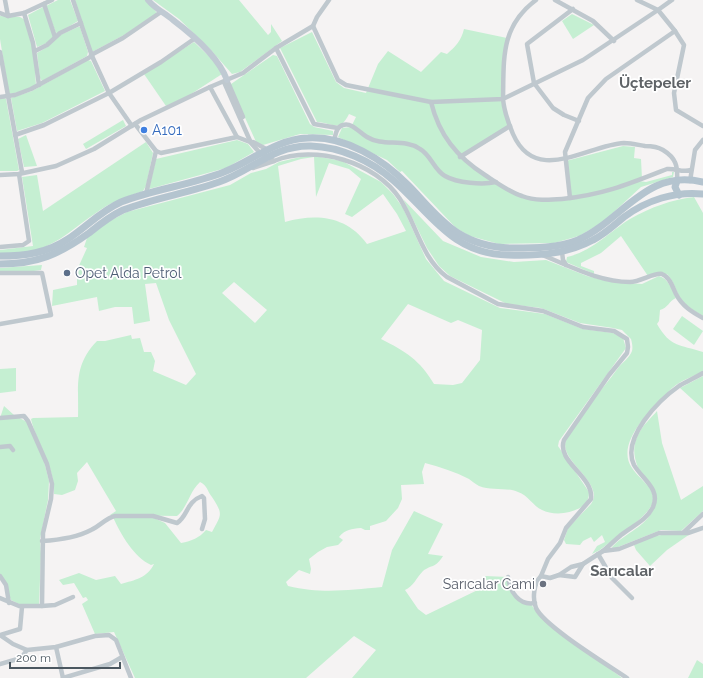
<svg xmlns="http://www.w3.org/2000/svg" width="703" height="678" font-family="Raleway,sans-serif">
<style>
.green{fill:#c5efd2;fill-rule:evenodd}
.lines{fill:none;stroke-linecap:round;stroke-linejoin:round}
.street{stroke:#bfc8ce;stroke-width:4.5}
.secondary{stroke:#c0cad3;stroke-width:6}
.primary{stroke:#b4c4cf;stroke-width:7}
.shop-dot{fill:#3f7fe0;stroke:#fff;stroke-width:1.5}
.service-dot{fill:#5c6f8a;stroke:#fff;stroke-width:1.5}
.worship-dot{fill:#6b7280;stroke:#fff;stroke-width:1.5}
.labels{text-anchor:middle;stroke-width:3.5;stroke-linejoin:round;paint-order:stroke}
.shop-label{font-size:14px;fill:#366cbe;stroke:#fff;text-anchor:start}
.service-label{font-size:14px;fill:#4e5e75;stroke:#fff;text-anchor:start}
.worship-label{font-size:14px;fill:#5b616d;stroke:#fff;text-anchor:end}
.neighbourhood-label{font-size:15px;font-weight:bold;fill:#5f6367;stroke:#fff}
</style>
<rect width="100%" height="100%" fill="#f5f3f3"/>
<!-- green -->
<g class="green">
<path d="M58,0H70L78,21L60,32L56,33L46,6Z"/>
<path d="M75,0H147L157,13L124,35L92,52Z"/>
<path d="M153,0H239L268,35L271,32V24L282,41L240,72L232,74L210,49L179,19Z"/>
<path d="M43,7L54,36L47,43L37,47L28,15Z"/>
<path d="M572,14L594,25L573,39L562,21Z"/>
<path d="M0,16L20,17L25,20L34,54L36,86L20,92L9,94L0,39Z"/>
<path d="M78,27H80L88,52L87,56L42,81L40,78L37,53L49,46L58,36Z"/>
<path d="M464,29L507,38L503,100L510,126L460,156L496,182L529,198H570L566,161L623,146L635,147L634,158L641,159L642,179L639,181L646,182L672,175V172H674L673,177L641,187L603,222L579,236L554,243L499,244L470,236L456,228L402,171L400,172L387,160L338,137L342,128L351,127L356,117L349,114C340,133 333,123 317,122L280,48L312,32L336,82L344,88L366,93L378,64L388,51L421,72L441,52L447,54C456,46 461,41 464,29Z"/>
<path d="M194,42L216,63L222,74L188,96L166,106L144,74Z"/>
<path d="M273,55L277,56L310,124L314,127L333,131V135L300,134L263,145L257,144L231,87V84Z"/>
<path d="M88,60L91,61L105,91L42,123L17,131L11,98L32,91Z"/>
<path d="M4,98L6,99L19,170L17,171H0V99Z"/>
<path d="M123,120L126,126L86,149L83,144Z"/>
<path d="M26,135L37,166L24,167L18,139Z"/>
<path d="M237,140L248,144L254,152L226,168L149,189L156,159Z"/>
<path d="M146,142L153,153L146,186L143,191C126,197 110,202 96,213C76,226 60,243 36,250C25,253 12,253 0,253V250L33,246L22,177L37,175L43,211Z"/>
<path d="M309,155L342,161L381,182L393,194L403,208L426,259L444,281L500,308L545,314L583,329L613,333L623,338L626,348L559,441L558,446L589,492C590,512 557,518 542,510C533,506 528,495 518,492C506,487 491,491 479,486C475,484 472,481 469,479C455,472 441,467 425,463L422,472L424,484L401,485L402,499L398,508L386,521L370,526V530H365L361,528C351,529 346,529 339,537L343,540L338,545L327,547L318,552L309,559L311,569L310,574L299,570L286,582L288,586C322,594 348,590 382,587L392,550L414,511L443,524L428,554L443,556C435,569 432,564 423,571C417,577 413,587 405,590L418,609L426,615L488,585L485,576L508,577L516,597L531,604L537,613L622,678H352L376,650L354,636L306,678H135L114,632L95,634L82,604L88,600L86,597L83,598L74,583L63,585L59,580L79,573L96,580L115,576L121,584C135,580 147,578 154,564L151,565C134,557 121,535 113,517L154,518L165,523L181,543C192,541 199,538 206,530L212,532C222,514 223,514 212,497C207,491 208,486 200,482C189,492 188,507 177,516L110,515L116,511L87,462L77,473L78,481L75,490L62,495L54,494C55,466 37,445 31,419L33,418L78,417C79,386 73,366 97,341H105L131,335L132,339L140,338L144,352H151L155,361L153,371L186,385L196,374L169,320L156,283L145,284L150,321L134,324L132,307H115L99,311L97,297L52,306L53,290L77,285V270L87,248L84,247L87,238L108,222L127,212L230,185L251,173L266,169L279,162ZM314,157L316,197L329,163L349,169L361,179L345,214L352,217L383,194L397,214L406,231L367,244C347,216 316,213 285,222L278,166L301,159ZM234,282L267,310L255,323L222,293ZM408,304L451,323L458,320L482,330L480,360L462,383L453,385L434,384C420,360 405,351 381,339Z"/>
<path d="M694,197L703,213V316C695,311 685,306 680,297C675,289 674,281 667,274L648,276L621,236L601,253L581,263V266L594,271V274L566,262L567,257C593,251 609,232 630,219C651,207 671,200 694,197Z"/>
<path d="M403,199L443,241L481,257L514,262L546,260L587,276L611,282L642,284L659,276C669,279 672,290 676,298C669,301 668,308 660,310L659,321L657,324C671,348 679,344 703,352V371C695,376 684,379 676,385C670,389 666,395 661,400C646,415 616,445 632,468C639,479 658,490 652,504C646,519 613,539 600,550L592,554L597,546L605,542L602,535L594,542L591,537L583,541L580,545L566,544L564,540L568,528L591,504C606,483 558,461 566,440C575,419 604,388 618,368C622,363 630,357 632,351C633,347 632,343 631,339L622,330L613,328L580,323L541,308L507,304L450,276L439,266L427,248Z"/>
<path d="M42,265L41,270L20,273L0,272V268Z"/>
<path d="M682,316L703,331L694,345L673,329Z"/>
<path d="M16,368V391L0,393V369Z"/>
<path d="M703,376V409L680,388Z"/>
<path d="M4,406L14,415L27,422L44,461L49,481L48,500L40,539L41,554L39,605L19,604L11,600L0,574V418Z"/>
<path d="M657,411L662,443L681,500L703,486V511L681,531L661,530L613,549L612,547L616,543C633,529 652,523 656,500C645,480 625,457 639,433C643,425 651,418 657,411Z"/>
<path d="M669,534H690L667,550L650,566L636,550L634,545L654,536Z"/>
<path d="M697,660L703,664V678H688Z"/>
</g>
<g class="lines">
<!-- street -->
<g class="street">
<path d="M5,0L8,16L24,13L52,0"/>
<path d="M73,0L92,56L109,93L161,62L194,39"/>
<path d="M555,0L593,21L614,41"/>
<path d="M637,0L658,10L583,60L503,99C504,112 508,122 513,134C536,186 587,145 624,143C631,143 639,145 645,146C652,146 658,147 663,150C676,158 678,166 677,181"/>
<path d="M44,4L55,37"/>
<path d="M573,9L527,44L534,83L553,108L564,115L579,121"/>
<path d="M0,13L8,16"/>
<path d="M24,13L33,43L39,85"/>
<path d="M313,26L338,80L346,85L431,102L503,99C504,59 500,27 536,0"/>
<path d="M675,31L684,45L674,93L676,110L703,126"/>
<path d="M276,48L314,124L338,128"/>
<path d="M35,51L47,45L60,33L81,23"/>
<path d="M0,52L22,172"/>
<path d="M91,55L123,38L161,12"/>
<path d="M227,80L243,117"/>
<path d="M224,82L251,143L260,153L274,161C315,144 376,162 400,199C416,224 422,259 447,277L498,304L543,311L583,327L614,331L627,339L628,347L627,353L609,375L564,440C556,462 594,476 591,499L566,528L560,543L548,559L541,576"/>
<path d="M0,97L15,95L31,89L92,56"/>
<path d="M431,102C439,135 457,157 485,175C497,183 509,192 522,196C535,201 549,200 562,199C603,195 629,184 667,169C676,168 682,173 691,170"/>
<path d="M135,124L156,151L161,153L237,137L210,87L243,73L276,48L313,26L317,17L329,0"/>
<path d="M15,135L44,125L109,93L132,126"/>
<path d="M237,137L250,142"/>
<path d="M334,140C336,134 336,127 343,125C352,122 360,133 367,137C383,147 404,138 420,149C431,155 434,170 445,176C457,183 483,185 496,182"/>
<path d="M253,142L268,150"/>
<path d="M460,157L510,126"/>
<path d="M253,168L274,161"/>
<path d="M0,175L19,174L56,166L94,149L141,120L210,87"/>
<path d="M690,181L695,150L703,140"/>
<path d="M146,194L156,151"/>
<path d="M570,198L565,152L588,98L606,79L675,31L658,10L672,0"/>
<path d="M0,247L23,245L29,241L19,174"/>
<path d="M562,252L563,260L566,265"/>
<path d="M542,255C570,266 599,282 630,282C640,282 655,272 662,274C670,277 673,288 676,294C682,306 692,312 703,318"/>
<path d="M0,273H42L51,315L0,324"/>
<path d="M0,418L24,416L28,421L47,464L52,484L51,499L43,533L42,606H19L0,598"/>
<path d="M0,447L10,446L13,450"/>
<path d="M684,532L703,514"/>
<path d="M42,541C59,540 76,538 91,530C100,526 106,518 115,516H153L177,523C188,516 186,502 202,496L204,498L205,519L202,529"/>
<path d="M603,551C609,546 615,540 621,535C632,526 646,521 653,507C661,489 642,479 634,465C621,438 659,400 679,386C687,381 695,378 703,373"/>
<path d="M598,554L612,578L632,598"/>
<path d="M583,564L575,577L559,575L550,578L541,576C534,583 532,598 536,608C544,626 608,665 627,678"/>
<path d="M559,575L571,567L583,564L603,551L619,549L659,533H688L703,528"/>
<path d="M0,576L6,585L9,603"/>
<path d="M508,577C510,592 519,606 535,603"/>
<path d="M42,606L55,605L73,597"/>
<path d="M56,647L63,678"/>
<path d="M27,650L56,647L95,636L109,635L116,640L131,678"/>
<path d="M0,664L21,658L27,650L13,644L0,635L20,629L22,607"/>
<path d="M63,678L110,664L122,657"/>
</g>
<!-- secondary -->
<path class="secondary" d="M148,0C155,9 165,13 173,20C193,35 218,56 227,80"/>
<!-- primary -->
<g class="primary">
<path d="M677,181L675,187L679,195"/>
<path d="M0,256C25,256 47,253 68,239C86,227 101,211 121,202C154,189 191,185 224,172C252,161 276,139 308,138C345,136 383,159 408,185C424,201 438,220 458,233C474,243 494,248 513,248C535,248 558,248 578,240C623,220 646,168 703,182"/>
<path d="M0,264C37,264 60,254 89,233C100,224 110,216 123,210C154,198 188,193 219,182C252,171 273,145 311,146C341,147 371,161 393,180C431,213 451,254 508,255C538,256 567,254 593,240C605,234 614,225 624,217C647,200 675,191 703,194"/>
</g>
</g>
<!-- markers -->
<circle class="shop-dot" cx="144" cy="130" r="4"/>
<circle class="service-dot" cx="67" cy="273" r="4"/>
<circle class="worship-dot" cx="543" cy="584" r="4"/>
<g class="labels">
<!-- shop labels -->
<g class="shop-label">
<text x="152" y="135">A101</text>
</g>
<!-- service labels -->
<g class="service-label">
<text x="75" y="278">Opet Alda Petrol</text>
</g>
<!-- worship labels -->
<g class="worship-label">
<text x="535" y="589">Sarıcalar Cami</text>
</g>
<!-- neighbourhood labels -->
<g class="neighbourhood-label">
<text x="655" y="88">Üçtepeler</text>
<text x="622" y="576">Sarıcalar</text>
</g>
</g>
<!-- scale -->
<path d="M10 662v6h110v-6" fill="none" stroke="#4b5760" stroke-width="2"/>
<text x="16" y="662" font-size="12" fill="#4b5760" stroke="#ffffff" stroke-width="3" paint-order="stroke">200 m</text>
</svg>
